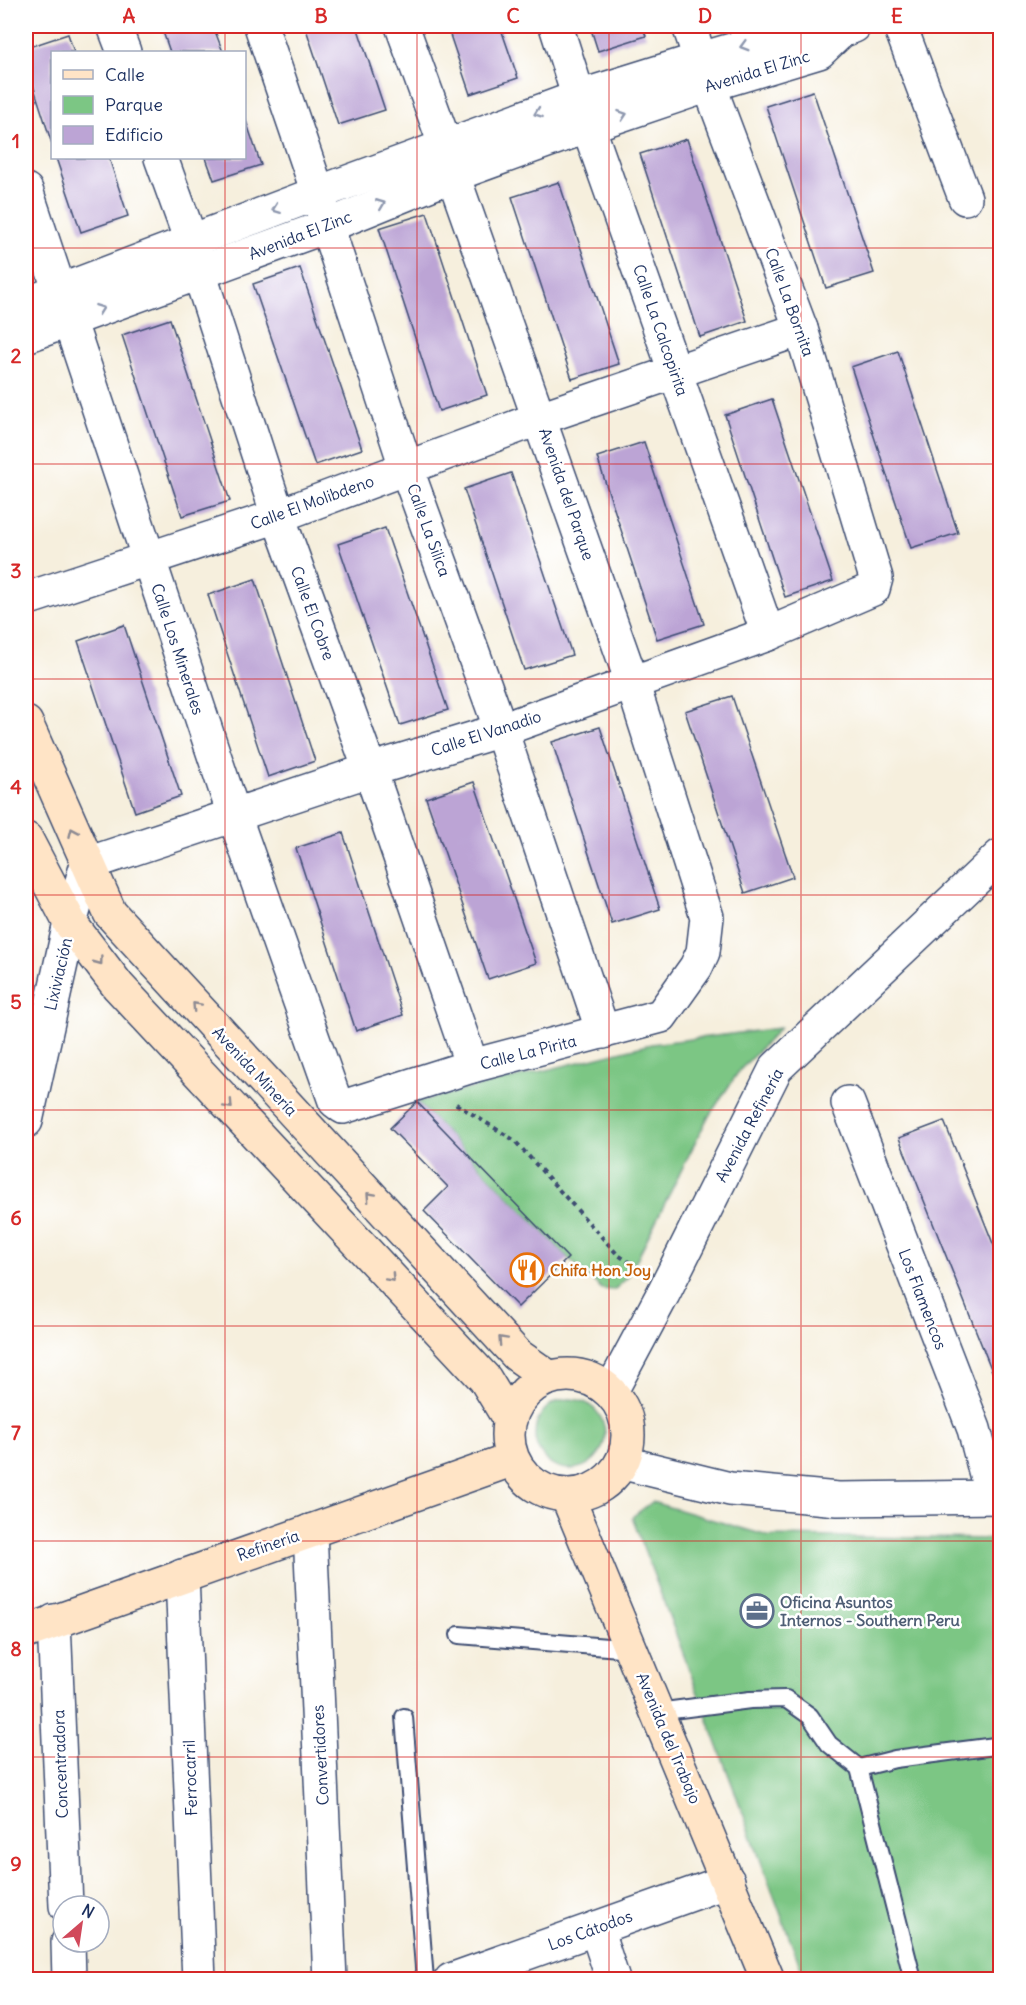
<svg xmlns="http://www.w3.org/2000/svg" width="1026" height="2005" font-family="Delius,sans-serif">
<style>
.green{fill:#7cc684;stroke:#4c7a71;stroke-width:1.5}
.building{fill:#bca4d5}
.lines{fill:none;stroke-linecap:round;stroke-linejoin:round}
.lane-casing{stroke:#3c4c71;stroke-width:20}
.street-casing{stroke:#3c4c71;stroke-width:36}
.secondary-casing{stroke:#3c4c71;stroke-width:36}
.path{stroke:#3c4c71;stroke-width:4;stroke-dasharray:4.5 4.5;stroke-linecap:butt}
.lane{stroke:#fff;stroke-width:16}
.street{stroke:#fff;stroke-width:33}
.secondary{stroke:#ffe4c6;stroke-width:33}
.oneway{stroke:#8d97ae}
.oneway2{stroke:#8d8a92}
.grid{fill:none;stroke:#d62828;stroke-width:1.5;stroke-opacity:0.55}
.labels{text-anchor:middle;stroke-width:5;stroke-linejoin:round;paint-order:stroke}
.street-label{font-size:16px;fill:#1b2f5e;stroke:#fff}
.food-label{font-size:16px;font-weight:bold;fill:#c56008;stroke:#fff;text-anchor:start}
.service-label{font-size:16px;font-weight:bold;fill:#4e5e75;stroke:#fff;text-anchor:start}
.neatline{fill:none;stroke:#d62828;stroke-width:2}
.grid-label{font-size:20px;text-anchor:middle;font-weight:bold;fill:#d62828}
</style>
<rect width="100%" height="100%" fill="#fff"/>
<filter id="ink" filterUnits="userSpaceOnUse"><feTurbulence type="fractalNoise" baseFrequency=".0167" numOctaves="2"/><feDisplacementMap in="SourceGraphic" scale="12" xChannelSelector="R" yChannelSelector="G"/><feConvolveMatrix kernelMatrix="1 2 1 2 8 2 1 2 1" color-interpolation-filters="sRGB"/></filter>
<filter id="wash" filterUnits="userSpaceOnUse"><feTurbulence type="fractalNoise" baseFrequency=".008" numOctaves="4" result="noise"/><feDisplacementMap in="SourceGraphic" scale="24" xChannelSelector="R" yChannelSelector="G"/><feGaussianBlur stdDeviation="1.35" result="paint"/><feColorMatrix in="noise" values="0 0 0 0 0 0 0 0 0 0 0 0 0 0 0 0 0 1.4 0 .05"/><feComposite in="paint" operator="in"/></filter>
<g filter="url(#wash)">
<rect width="100%" height="100%" fill="#f6efdd"/>
<!-- green -->
<g class="green">
<path d="M780,1028L739,1071L707,1119L628,1277L614,1290L602,1289L568,1258L417,1102L651,1044Z"/>
<circle cx="570" cy="1434" r="35"/>
<path d="M652,1502L768,1536L1000,1539V1979H805L632,1517Z"/>
</g>
<g id="blocks">
<!-- building -->
<g class="building">
<path d="M161,26H213L223,52H170Z"/>
<path d="M305,26H357L385,110L338,125Z"/>
<path d="M447,26H500L518,78L470,94Z"/>
<path d="M590,26H642L646,36L598,51Z"/>
<path d="M68,34L74,52H52V144L26,63V48Z"/>
<path d="M813,91L874,273L826,288L766,106Z"/>
<path d="M245,118L261,165L214,180L206,158H244Z"/>
<path d="M687,139L747,321L700,337L640,154Z"/>
<path d="M56,158H109L128,216L81,232Z"/>
<path d="M559,182L619,364L572,379L512,197Z"/>
<path d="M427,213L487,395L439,411L379,228Z"/>
<path d="M300,268L362,449L315,465L253,284Z"/>
<path d="M170,319L230,501L182,516L122,335Z"/>
<path d="M898,351L958,533L911,548L851,367Z"/>
<path d="M772,399L833,581L785,597L725,415Z"/>
<path d="M644,442L704,624L657,639L597,457Z"/>
<path d="M511,473L572,655L524,670L464,489Z"/>
<path d="M385,528L448,710L400,725L338,544Z"/>
<path d="M255,579L315,761L268,777L208,595Z"/>
<path d="M124,625L181,796L135,812L78,641Z"/>
<path d="M732,696L793,877L745,893L685,711Z"/>
<path d="M600,727L660,909L612,924L552,742Z"/>
<path d="M474,782L536,963L488,979L426,798Z"/>
<path d="M343,833L403,1015L356,1031L296,848Z"/>
<path d="M417,1102L568,1258L518,1307L424,1211L448,1187L390,1128Z"/>
<path d="M944,1121L1000,1261V1391L899,1138Z"/>
</g>
</g>
</g>
<g filter="url(#ink)">
<use href="#blocks" fill-opacity="0" stroke="#3c4c71" stroke-width="1.5"/>
<g class="lines">
<!-- lane casing -->
<g class="lane-casing">
<g id="lane">
<path d="M459,1635L632,1649"/>
<path d="M657,1712L750,1700L786,1699L810,1716L829,1744L859,1768L895,1759L995,1746"/>
<path d="M404,1717L425,1980"/>
<path d="M859,1768L913,1980"/>
</g>
</g>
<!-- street casing -->
<g class="street-casing">
<g id="street">
<path d="M114,26L124,52"/>
<path d="M261,26L318,193L327,226L406,467L501,730L603,1032"/>
<path d="M556,26L588,126L768,634"/>
<path d="M900,26L965,198"/>
<path d="M161,158L191,241L199,272L278,516L370,770L472,1066"/>
<path d="M26,190L234,815L335,1101L343,1107L472,1066L661,1016L696,967L703,952L707,917L632,682L453,175L446,147L402,26"/>
<path d="M26,304L318,193L579,97L701,59L814,26L841,31"/>
<path d="M26,336L327,226L453,175L588,126L709,85L819,52L841,31L854,26"/>
<path d="M26,599L278,516L540,418L801,329"/>
<path d="M848,1103L974,1429L992,1497"/>
<path d="M26,1121L70,923L87,864L370,770L501,730L768,634L873,589L876,578L801,329L709,85L689,26"/>
<path d="M611,1391L663,1294L776,1068L1000,856"/>
<path d="M624,1463L730,1489L838,1499L1000,1497"/>
<path d="M310,1531L330,1980"/>
<path d="M182,1576L199,1980"/>
<path d="M54,1621L66,1906"/>
<path d="M596,1928L613,1980"/>
<path d="M68,1942L69,1980"/>
<path d="M451,1980L728,1881"/>
</g>
</g>
<!-- secondary casing -->
<g class="secondary-casing">
<g id="secondary">
<path d="M26,723L110,913L517,1355L547,1376"/>
<path d="M26,839L70,923L118,986L485,1379L508,1417"/>
<circle cx="568" cy="1435" r="60"/>
<path d="M568,1498L768,1980"/>
<path d="M26,1632L511,1460"/>
</g>
</g>
<!-- path -->
<path class="path" d="M456,1104L514,1140L617,1254L640,1270"/>
<!-- lane -->
<use href="#lane" class="lane"/>
<!-- street -->
<use href="#street" class="street"/>
<!-- secondary -->
<use href="#secondary" class="secondary"/>
</g>
<!-- one-way arrows -->
<defs><path id="oneway-chevron" d="M-2-3.5L2.5 0L-2 3.5" fill="none" stroke-width="1.6" stroke-linecap="round" stroke-linejoin="round" transform="scale(1.5)"/></defs>
<g class="oneway">
<use href="#oneway-chevron" transform="translate(744 46) rotate(164)"/>
<use href="#oneway-chevron" transform="translate(538 113) rotate(160)"/>
<use href="#oneway-chevron" transform="translate(623 115) rotate(-19)"/>
<use href="#oneway-chevron" transform="translate(381 204) rotate(-22)"/>
<use href="#oneway-chevron" transform="translate(276 209) rotate(159)"/>
<use href="#oneway-chevron" transform="translate(100 309) rotate(-20)"/>
</g>
<g class="oneway2">
<use href="#oneway-chevron" transform="translate(73 832) rotate(-114)"/>
<use href="#oneway-chevron" transform="translate(99 961) rotate(53)"/>
<use href="#oneway-chevron" transform="translate(196 1006) rotate(-133)"/>
<use href="#oneway-chevron" transform="translate(229 1105) rotate(47)"/>
<use href="#oneway-chevron" transform="translate(370 1196) rotate(-133)"/>
<use href="#oneway-chevron" transform="translate(391 1278) rotate(47)"/>
<use href="#oneway-chevron" transform="translate(502 1340) rotate(-133)"/>
</g>
</g>
<!-- grid -->
<path class="grid" d="M225,26V52M417,26V1980M609,26V1980M801,26V1980M225,158V1980M26,248H1000M26,464H1000M26,679H1000M26,895H1000M26,1110H1000M26,1326H1000M26,1541H1000M26,1757H1000"/>
<!-- icons -->
<defs>
<g id="restaurant-ring" transform="scale(1.725)"><circle r="9.5" fill="#fff" stroke="#e8710a" stroke-width="1.5"/><path d="M-5-6h1v4h1v-4h1v4h1v-4h1v5L-1.5 .5V6h-2V.5L-5-1ZM5-6V6H3V1.5H1.5Q1.5-4 5-6Z" fill="#e8710a"/></g>
<g id="office-ring" transform="scale(1.725)"><circle r="9.5" fill="#fff" stroke="#5c6f8a" stroke-width="1.5"/><path d="M-6-3h4V-5.5h4V-3h4V5H-6ZM-1-4.5V-3h2v-1.5ZM-6 0V1H6V0Z" fill="#5c6f8a"/></g>
</defs>
<g fill-rule="evenodd">
<use href="#restaurant-ring" x="527" y="1270"/>
<use href="#office-ring" x="757" y="1611"/>
</g>
<g class="labels">
<!-- street labels -->
<g class="street-label">
<text transform="translate(757 71) rotate(-17)" y="6">Avenida El Zinc</text>
<text transform="translate(300 235) rotate(-21)" y="6">Avenida El Zinc</text>
<text transform="translate(790 302) rotate(70)" y="6">Calle La Bornita</text>
<text transform="translate(661 330) rotate(71)" y="6">Calle La Calcopirita</text>
<text transform="translate(567 494) rotate(71)" y="6">Avenida del Parque</text>
<text transform="translate(312 502) rotate(-20)" y="6">Calle El Molibdeno</text>
<text transform="translate(429 530) rotate(70)" y="6">Calle La Silica</text>
<text transform="translate(313 613) rotate(70)" y="6">Calle El Cobre</text>
<text transform="translate(178 649) rotate(72)" y="6">Calle Los Minerales</text>
<text transform="translate(486 733) rotate(-18)" y="6">Calle El Vanadio</text>
<text transform="translate(58 974) rotate(-77)" y="6">Lixiviación</text>
<text transform="translate(528 1052) rotate(-14)" y="6">Calle La Pirita</text>
<text transform="translate(255 1071) rotate(47)" y="6">Avenida Minería</text>
<text transform="translate(749 1125) rotate(-62)" y="6">Avenida Refinería</text>
<text transform="translate(923 1299) rotate(69)" y="6">Los Flamencos</text>
<text transform="translate(268 1545) rotate(-19)" y="6">Refinería</text>
<text transform="translate(669 1738) rotate(67)" y="6">Avenida del Trabajo</text>
<text transform="translate(320 1755) rotate(-93)" y="6">Convertidores</text>
<text transform="translate(60 1764) rotate(-92)" y="6">Concentradora</text>
<text transform="translate(190 1778) rotate(-92)" y="6">Ferrocarril</text>
<text transform="translate(590 1930) rotate(-20)" y="6">Los Cátodos</text>
</g>
<!-- food labels -->
<g class="food-label">
<text x="550" y="1276">Chifa Hon Joy</text>
</g>
<!-- service labels -->
<g class="service-label">
<text x="780" y="1608">Oficina Asuntos<tspan x="780" dy="18">Internos - Southern Peru</tspan></text>
</g>
</g>
<!-- margin -->
<rect width="1026" height="2005" fill="none" stroke="#fff" stroke-width="66"/>
<!-- legend -->
<rect x="51" y="51" width="195" height="108" fill="#ffffff" stroke="#a4acbf" stroke-width="1.5"/>
<rect x="63" y="70" width="30" height="9" fill="#ffe4c6" stroke="#a4acbf" stroke-width="1.5"/>
<text x="105" y="81" font-size="18" fill="#1b2f5e">Calle</text>
<rect x="63" y="96" width="30" height="18" fill="#7cc684" stroke="#a4acbf" stroke-width="1.5"/>
<text x="105" y="111" font-size="18" fill="#1b2f5e">Parque</text>
<rect x="63" y="126" width="30" height="18" fill="#bca4d5" stroke="#a4acbf" stroke-width="1.5"/>
<text x="105" y="141" font-size="18" fill="#1b2f5e">Edificio</text>
<!-- north arrow -->
<g transform="translate(81 1924) rotate(29)"><circle r="28" fill="#ffffff" stroke="#a4acbf" stroke-width="1.5"/>
<path d="M0-4.5L10 22L0 15L-10 22Z" fill="#d1495b"/>
<text y="-9" font-size="16" font-weight="bold" text-anchor="middle" fill="#1b2f5e">N</text>
</g>
<rect x="33" y="33" width="960" height="1939" class="neatline"/>
<g class="grid-label">
<text x="129" y="23">A</text>
<text x="321" y="23">B</text>
<text x="513" y="23">C</text>
<text x="705" y="23">D</text>
<text x="897" y="23">E</text>
<text x="16" y="148">1</text>
<text x="16" y="363">2</text>
<text x="16" y="578">3</text>
<text x="16" y="794">4</text>
<text x="16" y="1009">5</text>
<text x="16" y="1225">6</text>
<text x="16" y="1440">7</text>
<text x="16" y="1656">8</text>
<text x="16" y="1871">9</text>
</g>
</svg>
